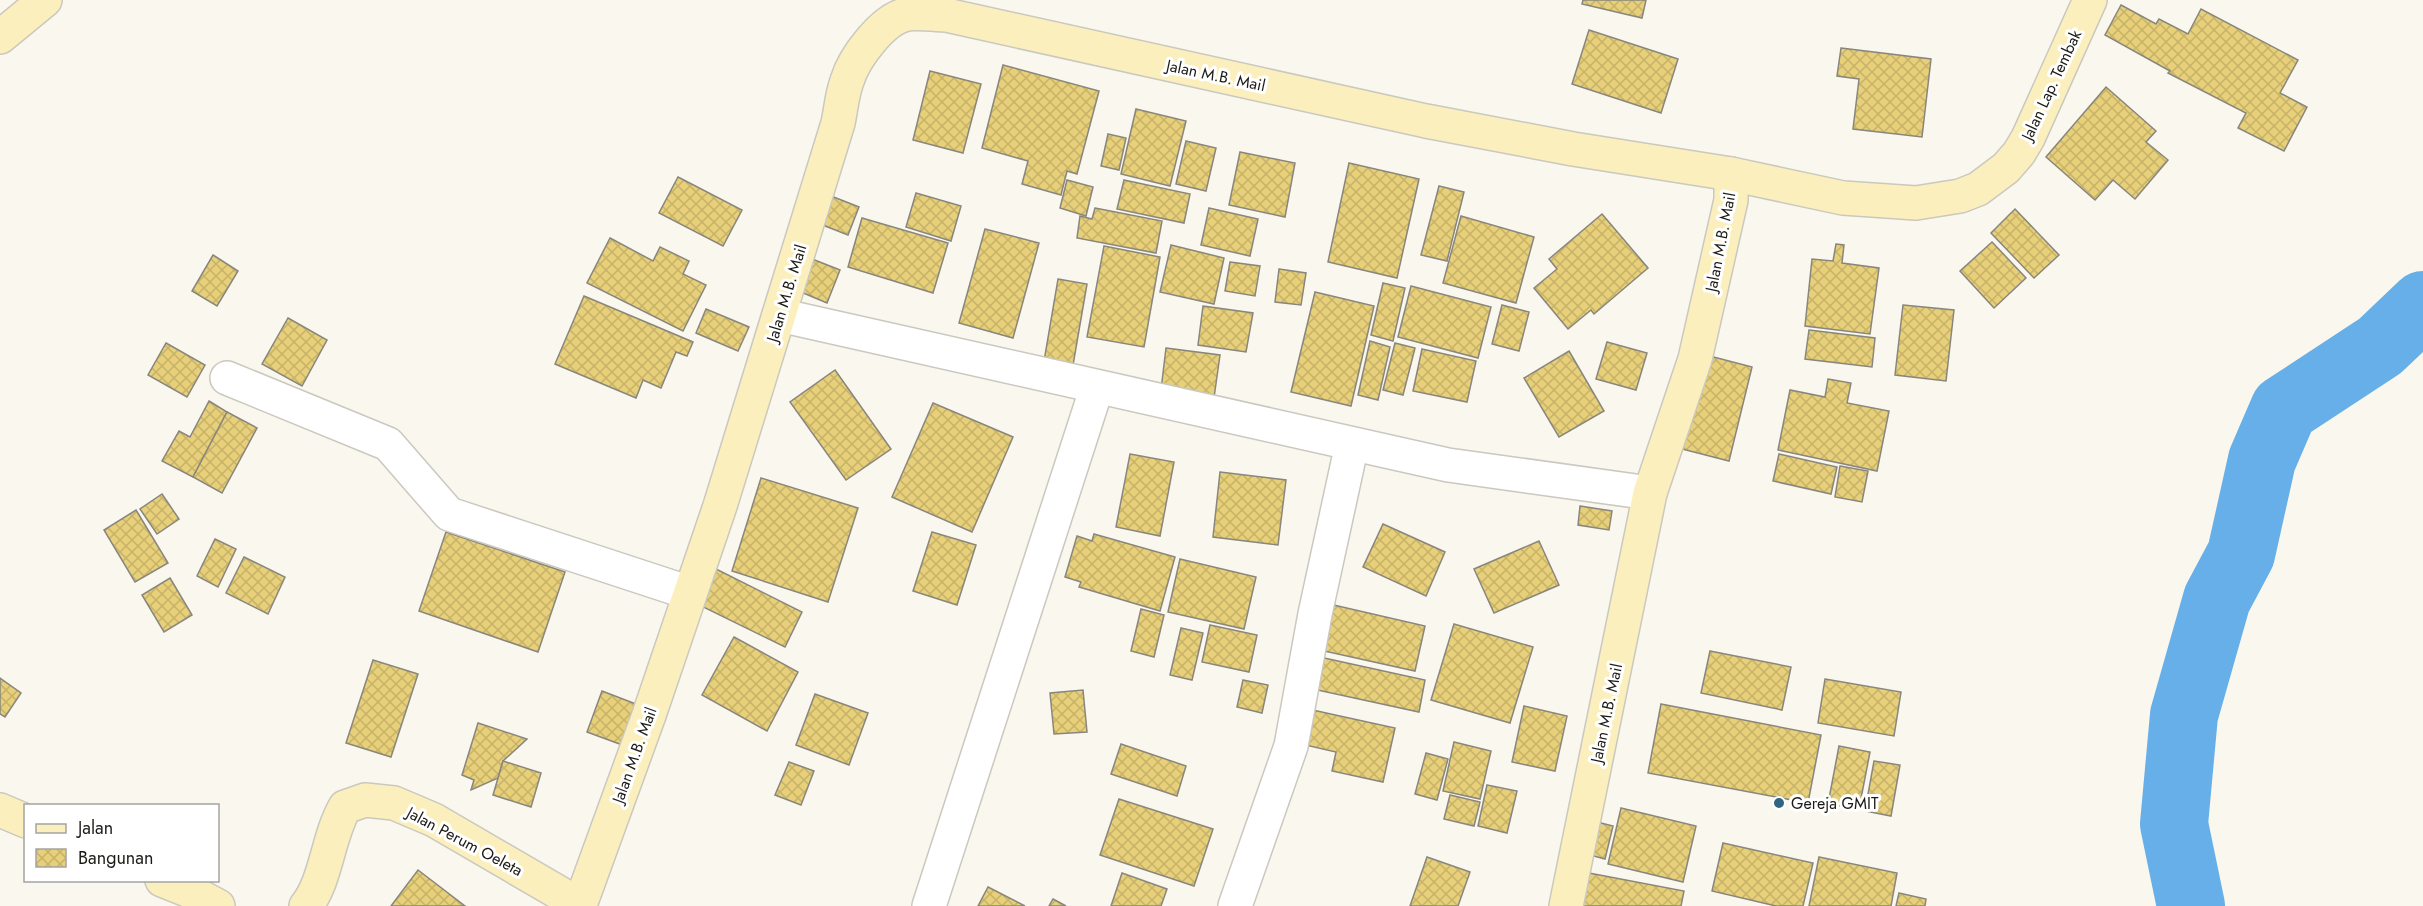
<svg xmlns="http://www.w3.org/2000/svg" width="2423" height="906" font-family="Jost,sans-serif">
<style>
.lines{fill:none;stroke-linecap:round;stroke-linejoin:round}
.river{stroke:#67afe8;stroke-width:68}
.building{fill:url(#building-cross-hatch);stroke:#88867d;stroke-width:1.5}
.street-casing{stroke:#cac8bf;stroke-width:36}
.secondary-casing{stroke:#cac8bf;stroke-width:36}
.street{stroke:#fff;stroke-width:33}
.secondary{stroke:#fbf0bd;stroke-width:33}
.poi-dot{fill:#306480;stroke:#fff;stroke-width:2}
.labels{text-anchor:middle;stroke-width:6;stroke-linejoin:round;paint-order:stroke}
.street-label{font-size:16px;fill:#1c1b18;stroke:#fff}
.poi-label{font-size:16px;fill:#1c1b18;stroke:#fff;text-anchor:start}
</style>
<defs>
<pattern id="building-cross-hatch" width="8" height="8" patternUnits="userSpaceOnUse" patternTransform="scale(1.5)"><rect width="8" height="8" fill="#e7d079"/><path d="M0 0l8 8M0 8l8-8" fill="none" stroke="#c6b268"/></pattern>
</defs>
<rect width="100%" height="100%" fill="#f9f7ee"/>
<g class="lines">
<!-- river -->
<path class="river" d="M2191,906L2174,824L2184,715L2217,599L2241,554L2262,460L2284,409L2380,346L2423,305"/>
</g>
<!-- building -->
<g class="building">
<path d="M1583,0H1646L1642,18L1582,4Z"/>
<path d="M2121,5L2156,24L2159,19L2188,34L2201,9L2298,60L2280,93L2307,107L2284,151L2238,128L2246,113L2168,73L2170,71L2105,35Z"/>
<path d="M1589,30L1678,59L1661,113L1572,84Z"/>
<path d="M1841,48L1931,59L1922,137L1853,129L1859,79L1837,76Z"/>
<path d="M1003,65L1099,91L1077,174L1067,171L1061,195L1022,184L1028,161L982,148Z"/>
<path d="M930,71L981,84L963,153L913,140Z"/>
<path d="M2106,87L2156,131L2146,142L2168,160L2135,199L2113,180L2095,200L2046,157Z"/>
<path d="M1136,109L1186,121L1170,186L1121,174Z"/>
<path d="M1108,134L1126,138L1119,170L1101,166Z"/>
<path d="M1186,141L1216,148L1206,191L1176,184Z"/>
<path d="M1240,152L1295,163L1285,217L1229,205Z"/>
<path d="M1349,163L1419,179L1397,278L1328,262Z"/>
<path d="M678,177L742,210L723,246L659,213Z"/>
<path d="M1067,180L1093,187L1086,216L1060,208Z"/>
<path d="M1124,180L1190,194L1184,223L1117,209Z"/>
<path d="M1439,186L1464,192L1447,261L1421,255Z"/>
<path d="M916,193L961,206L951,241L906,227Z"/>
<path d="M826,194L859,207L848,235L815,222Z"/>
<path d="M1095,208L1162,221L1156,253L1077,238L1080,216L1092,219Z"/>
<path d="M1209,208L1258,219L1250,256L1201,245Z"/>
<path d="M2015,209L2059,255L2034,278L1991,233Z"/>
<path d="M1602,214L1648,268L1594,314L1591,310L1568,329L1534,288L1557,269L1549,259Z"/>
<path d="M1461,216L1534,237L1516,303L1443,283Z"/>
<path d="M862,218L948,243L933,293L848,267Z"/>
<path d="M985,229L1039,243L1013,338L959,323Z"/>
<path d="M610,238L653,261L660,247L689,261L683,274L706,285L683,331L587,283Z"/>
<path d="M1992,242L2026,278L1994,308L1960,271Z"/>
<path d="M1836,244L1844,245L1842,263L1879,268L1870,334L1805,326L1812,259L1833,261Z"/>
<path d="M1171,245L1224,258L1214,304L1160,292Z"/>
<path d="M1104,246L1160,257L1144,347L1087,337Z"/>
<path d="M213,255L238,271L217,306L192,291Z"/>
<path d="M807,257L840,270L827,303L794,289Z"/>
<path d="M1230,262L1260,266L1255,296L1225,291Z"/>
<path d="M1279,269L1306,273L1301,305L1275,302Z"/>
<path d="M1058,279L1087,284L1072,371L1043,367Z"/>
<path d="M1383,283L1405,288L1393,341L1371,335Z"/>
<path d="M1411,286L1491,307L1478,358L1398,337Z"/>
<path d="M1315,292L1374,306L1351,406L1291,392Z"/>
<path d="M584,296L693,342L687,356L676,352L661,388L643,380L636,398L555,364Z"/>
<path d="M1502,305L1529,312L1519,351L1492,344Z"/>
<path d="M1903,305L1954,310L1946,381L1895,375Z"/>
<path d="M1203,306L1253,313L1246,352L1198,345Z"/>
<path d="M706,309L749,327L738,351L696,333Z"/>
<path d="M288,318L327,340L302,386L262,364Z"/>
<path d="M1809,330L1875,338L1872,367L1805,359Z"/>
<path d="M1370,341L1390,347L1378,400L1358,395Z"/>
<path d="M1607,342L1647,353L1636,390L1596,379Z"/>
<path d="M166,343L205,365L187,397L148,375Z"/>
<path d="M1395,343L1415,348L1403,395L1383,390Z"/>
<path d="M1166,348L1220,355L1213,405L1160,398Z"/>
<path d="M1422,349L1476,361L1467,402L1413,391Z"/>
<path d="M1569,351L1604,411L1559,437L1524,378Z"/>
<path d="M1706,355L1752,367L1729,461L1682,449Z"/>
<path d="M835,370L891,449L846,480L790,402Z"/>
<path d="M1828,379L1851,383L1847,403L1889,411L1877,471L1778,450L1790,390L1825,397Z"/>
<path d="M209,401L227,412L193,477L162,461L179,431L190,437Z"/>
<path d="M933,403L1013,437L972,532L892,497Z"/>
<path d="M227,412L257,428L222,493L193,477Z"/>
<path d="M1130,454L1174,462L1160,536L1116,527Z"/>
<path d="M1779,454L1837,467L1831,494L1773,481Z"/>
<path d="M1840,466L1868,471L1862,502L1835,497Z"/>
<path d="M1220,472L1286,480L1278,545L1213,537Z"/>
<path d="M761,478L858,508L828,602L732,571Z"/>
<path d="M162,494L179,519L157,534L140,509Z"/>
<path d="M1580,506L1612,511L1609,530L1578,525Z"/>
<path d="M136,510L168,563L135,582L104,530Z"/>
<path d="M1383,524L1445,552L1426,596L1363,567Z"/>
<path d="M446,532L565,572L538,652L419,611Z"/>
<path d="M932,532L976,545L957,605L913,591Z"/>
<path d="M1094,534L1175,557L1160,611L1079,587L1081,582L1065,577L1077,536L1092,541Z"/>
<path d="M215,539L236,549L218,587L197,576Z"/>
<path d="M1539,541L1559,585L1494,613L1474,569Z"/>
<path d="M244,557L285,577L268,614L226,593Z"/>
<path d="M1180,559L1256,577L1244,629L1168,612Z"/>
<path d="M706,564L802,612L785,647L689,600Z"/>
<path d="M170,578L192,615L164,632L142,595Z"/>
<path d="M1325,603L1425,626L1415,671L1315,649Z"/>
<path d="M1141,609L1164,615L1154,657L1131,651Z"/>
<path d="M1454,624L1533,647L1510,723L1431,700Z"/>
<path d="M1210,625L1257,635L1249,672L1202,662Z"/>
<path d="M1181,628L1203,633L1192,680L1170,675Z"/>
<path d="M734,637L798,672L767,731L702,695Z"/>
<path d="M1710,651L1791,667L1782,710L1701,693Z"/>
<path d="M1315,656L1425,680L1419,712L1308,688Z"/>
<path d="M373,660L418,674L391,757L346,743Z"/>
<path d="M0,678L21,693L5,717L0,714Z"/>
<path d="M1825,679L1901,692L1894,736L1818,723Z"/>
<path d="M1243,680L1268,685L1262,713L1237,707Z"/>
<path d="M1083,690L1087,732L1054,734L1050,693Z"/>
<path d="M602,691L641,706L625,746L587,732Z"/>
<path d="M815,694L868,713L849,765L796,745Z"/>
<path d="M1661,704L1821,735L1808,803L1648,773Z"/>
<path d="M1524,706L1567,716L1555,771L1512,762Z"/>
<path d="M1308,709L1395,728L1383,782L1332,771L1336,752L1301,744Z"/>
<path d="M478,723L527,739L503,761L498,778L471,790L474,780L462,775Z"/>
<path d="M1454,742L1491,751L1480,799L1443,791Z"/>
<path d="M1121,744L1186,766L1177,796L1111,774Z"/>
<path d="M1839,746L1870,752L1859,809L1828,804Z"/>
<path d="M1426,753L1448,759L1437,800L1415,794Z"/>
<path d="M503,761L541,773L531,807L493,795Z"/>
<path d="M1874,761L1900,765L1891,816L1865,811Z"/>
<path d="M789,762L814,771L801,805L775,795Z"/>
<path d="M1487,785L1517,791L1507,833L1478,826Z"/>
<path d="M1450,795L1480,802L1474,826L1444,819Z"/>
<path d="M1119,799L1213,829L1194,886L1100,855Z"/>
<path d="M1621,808L1696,826L1683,882L1608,864Z"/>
<path d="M1597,822L1613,826L1605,859L1590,855Z"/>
<path d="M1723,843L1813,863L1803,906H1776L1712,891Z"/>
<path d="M1427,857L1470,872L1458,906H1410Z"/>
<path d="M1819,857L1897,873L1891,906H1809Z"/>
<path d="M418,870L465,906H391Z"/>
<path d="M1122,873L1167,889L1161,906H1111Z"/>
<path d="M1589,873L1684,891L1681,906H1583Z"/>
<path d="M988,887L1025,906H978Z"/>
<path d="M1899,893L1926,899L1925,906H1896Z"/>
<path d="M1053,899L1066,906H1049Z"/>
</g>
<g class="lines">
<!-- street casing -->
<g class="street-casing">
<g id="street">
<path d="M779,315L1448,465L1650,493"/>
<path d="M227,378L388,444L449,514L690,593"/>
<path d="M929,906L1097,387"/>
<path d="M1235,906L1291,746L1315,614L1352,444"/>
</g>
</g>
<!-- secondary casing -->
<g class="secondary-casing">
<g id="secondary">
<path d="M0,37L45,0"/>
<path d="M0,810L26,821"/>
<path d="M162,880L192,892L218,906"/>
<path d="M306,906C326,882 328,836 345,807L365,800L394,803L434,820L580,905L649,715L720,506L838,123C841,109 842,94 847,81C854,58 883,18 908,14C920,12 934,15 946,15L1426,121L1573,149L1731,174L1843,198L1916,203L1960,196L1978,189L2006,168L2019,153L2028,138L2090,0"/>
<path d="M1566,906L1650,493L1695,359L1731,200V174"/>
</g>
</g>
<!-- street -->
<use href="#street" class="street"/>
<!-- secondary -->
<use href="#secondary" class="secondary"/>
</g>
<!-- markers -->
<circle class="poi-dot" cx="1779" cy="803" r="6"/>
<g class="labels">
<!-- street labels -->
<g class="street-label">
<text transform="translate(1216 75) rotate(12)" y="6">Jalan M.B. Mail</text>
<text transform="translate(2051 85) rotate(-65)" y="6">Jalan Lap. Tembak</text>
<text transform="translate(1720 242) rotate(-79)" y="6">Jalan M.B. Mail</text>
<text transform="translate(786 293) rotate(-73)" y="6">Jalan M.B. Mail</text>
<text transform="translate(1606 713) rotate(-78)" y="6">Jalan M.B. Mail</text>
<text transform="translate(634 755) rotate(-70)" y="6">Jalan M.B. Mail</text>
<text transform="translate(465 841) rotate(28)" y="6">Jalan Perum Oeleta</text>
</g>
<!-- poi labels -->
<g class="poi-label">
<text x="1791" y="809">Gereja GMIT</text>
</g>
</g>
<!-- legend -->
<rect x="24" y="804" width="195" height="78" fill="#ffffff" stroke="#a4a4a3" stroke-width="1.5"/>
<rect x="36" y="824" width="30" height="9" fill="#fbf0bd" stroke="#a4a4a3" stroke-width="1.5"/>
<text x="78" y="834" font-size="18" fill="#1c1b18">Jalan</text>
<rect x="36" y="849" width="30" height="18" fill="url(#building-cross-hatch)" stroke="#a4a4a3" stroke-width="1.5"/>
<text x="78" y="864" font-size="18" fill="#1c1b18">Bangunan</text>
</svg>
